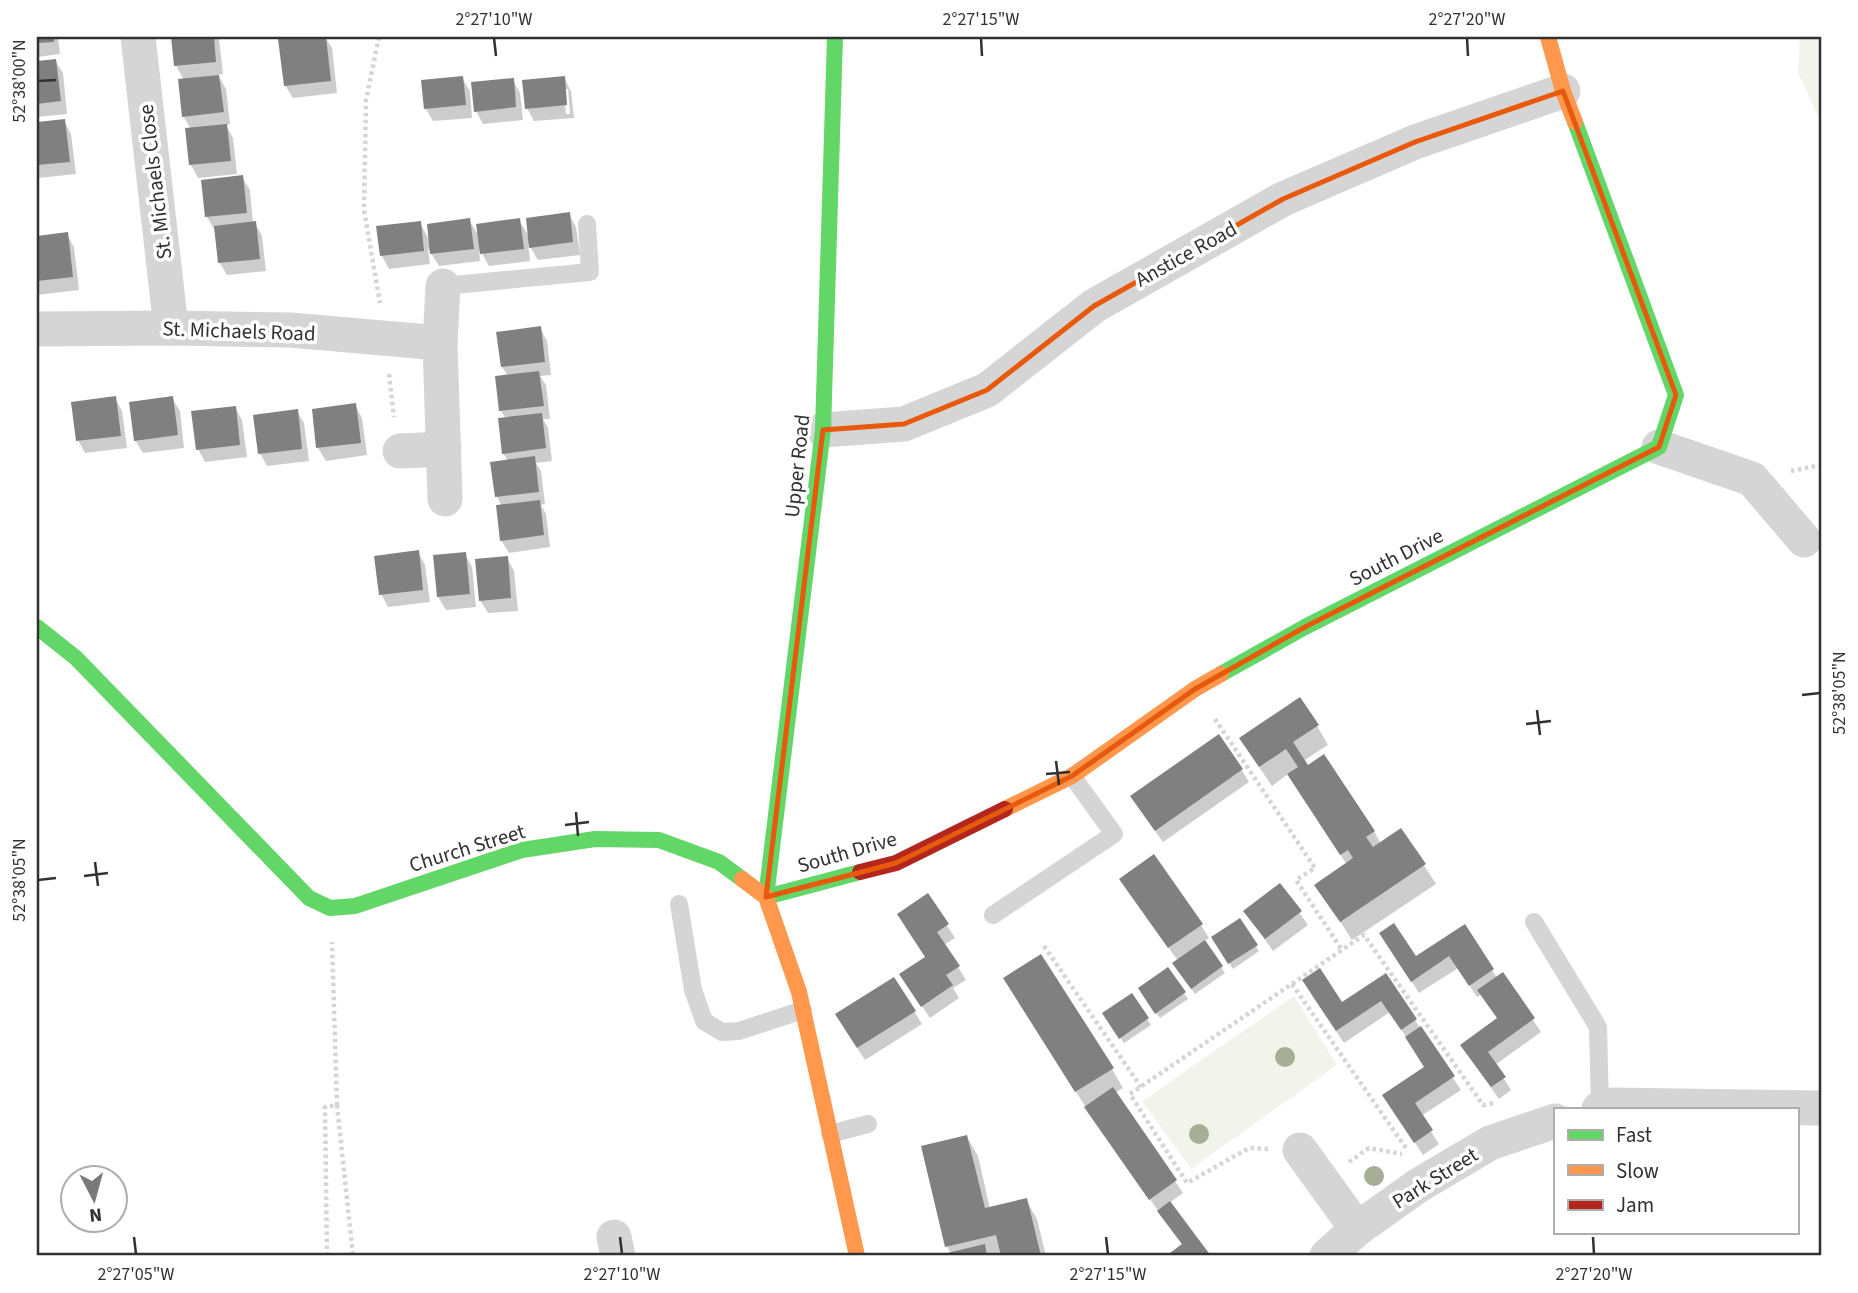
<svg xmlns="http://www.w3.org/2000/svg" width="1858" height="1293" font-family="'Source Sans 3',sans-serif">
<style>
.green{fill:#f2f4ec}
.shadow{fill:#0003;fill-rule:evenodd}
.building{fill:#808080}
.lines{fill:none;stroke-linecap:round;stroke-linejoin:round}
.path{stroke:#d5d5d5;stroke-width:4.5;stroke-dasharray:3.5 3.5;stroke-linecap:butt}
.lane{stroke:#d5d5d5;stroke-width:18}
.street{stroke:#d5d5d5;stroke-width:35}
.fast{stroke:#63d668;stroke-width:16}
.slow{stroke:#ff974d;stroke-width:16}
.jam{stroke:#b3261e;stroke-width:16}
.tree{fill:#a6af95}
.marked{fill:none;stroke:#e8590c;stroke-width:5;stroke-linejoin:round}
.ticks{fill:none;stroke:#313131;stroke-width:2.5}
.labels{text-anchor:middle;stroke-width:7;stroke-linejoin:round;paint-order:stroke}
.street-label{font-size:21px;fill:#313131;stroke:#fff}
.neatline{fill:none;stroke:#313131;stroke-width:2.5}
.ticks-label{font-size:18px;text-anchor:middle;fill:#313131}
</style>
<rect width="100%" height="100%" fill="#fff"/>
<!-- green -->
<g class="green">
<path d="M1800,37H1821V123L1798,72Z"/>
<path d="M1294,996L1337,1065L1191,1169L1142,1101Z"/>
</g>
<!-- shadow -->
<g class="shadow">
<path d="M37,37H58L60,54L37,57Z"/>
<path d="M173,37H217L219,39L223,74L218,75L226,89L230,124L226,125L233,138L237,174L198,178L191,165L187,129H191L183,116L184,80L176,66Z"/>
<path d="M315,37H325L332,48L337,93L293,98L285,85L280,41Z"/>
<path d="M55,60L63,73L67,114L37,117V63Z"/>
<path d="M462,78L470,91L472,118L433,121L426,109Z"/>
<path d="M564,78L571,91L574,118L534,121L527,108ZM564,89H568L570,114H566Z"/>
<path d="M513,80L520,93L523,120L483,124L476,111Z"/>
<path d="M64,121L71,134L76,174L38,178L37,124Z"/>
<path d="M242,177L250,190L253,223H255L262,236L266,271L227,275L220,263L214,229L207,217Z"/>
<path d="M569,214L576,227L580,255L538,260L528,243L530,261L489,266L479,248L480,261L439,266L428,248L430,264L389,269L382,256L378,228L420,223L430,241L469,220L480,238L519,220L530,238Z"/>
<path d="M67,234L74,247L79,290L37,295V238Z"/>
<path d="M540,328L547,341L551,375L540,376L546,385L550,419H543L548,428L552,461L536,463L541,471L545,504L541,505L546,514L550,547L509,553L501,540L502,506L497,497L492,463L508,461L503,453L506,419L501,411L508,376L502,367Z"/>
<path d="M115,398L122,411L127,448L85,453L78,440Z"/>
<path d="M172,398L180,411L184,448L143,453L135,440Z"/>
<path d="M355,405L362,418L367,455L326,461L318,448Z"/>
<path d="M235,407L242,420L247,457L205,462L198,449Z"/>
<path d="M297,411L304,423L309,461L267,466L260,453Z"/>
<path d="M418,552L425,565L430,602L388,607L381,594Z"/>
<path d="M465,554L472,567L476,607L446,610L438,597Z"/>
<path d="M507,558L514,571L518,611L488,613L480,600Z"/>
<path d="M1317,726L1328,745L1303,761L1374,831L1381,844L1401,830L1436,884L1352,940L1317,885L1347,865L1288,774L1272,786L1253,758Z"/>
<path d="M1241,769L1249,782L1163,842L1140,810Z"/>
<path d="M1280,885L1308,925L1273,951L1245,912Z"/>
<path d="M1129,892L1201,925L1209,938L1204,941L1225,973L1195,994L1178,969V961Z"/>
<path d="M928,896L955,938L944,945L966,980L953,988L959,998L930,1018L909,987L927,958Z"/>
<path d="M1239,920L1259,951L1233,969L1213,938Z"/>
<path d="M1464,927L1497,978L1502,974L1541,1032L1495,1065L1511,1090L1499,1099L1470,1058L1498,1019L1482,994L1477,997L1458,968L1419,993L1389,946L1415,959Z"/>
<path d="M1386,976L1461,1090L1421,1116L1439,1144L1423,1155L1392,1108L1426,1068L1390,1012L1344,1043L1311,994L1342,1004Z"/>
<path d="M1184,993L1188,999L1160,1018L1143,995Z"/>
<path d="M1132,995L1151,1025L1124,1043L1107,1020Z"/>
<path d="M1016,998L1112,1069L1123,1088L1115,1093L1183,1193L1169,1203L1209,1256H1169L1183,1246L1094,1120Z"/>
<path d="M914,1011L922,1024L865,1060L844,1028Z"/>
<path d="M967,1137L978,1156L990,1209L1026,1200L1037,1219L1046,1256H1003L1002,1255L996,1256H942L951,1254L947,1246Z"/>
</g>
<!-- building -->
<g class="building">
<path d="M37,37H54V42L37,43Z"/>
<path d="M171,37H214L216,62L174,66Z"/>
<path d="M300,37H326L331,81L284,86L278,39Z"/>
<path d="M56,59L61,101L37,104V61Z"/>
<path d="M219,75L224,112L182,117L178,79Z"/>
<path d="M463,76L466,105L424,109L421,80Z"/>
<path d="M565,76L567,105L525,109L522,80Z"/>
<path d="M514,78L516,107L474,112L471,82Z"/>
<path d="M65,119L70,162L37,165V122Z"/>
<path d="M227,124L231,161L189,165L185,128Z"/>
<path d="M243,175L247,213L205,217L201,180Z"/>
<path d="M570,212L573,242L529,248L526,218Z"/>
<path d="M470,218L474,249L430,254L427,224Z"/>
<path d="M520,218L524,249L480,254L476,224Z"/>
<path d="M256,221L260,259L218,263L214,226Z"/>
<path d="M421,221L424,251L380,256L376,226Z"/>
<path d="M68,232L73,277L37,281V236Z"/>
<path d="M541,326L545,362L501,367L496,332Z"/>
<path d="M539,371L544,406L499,411L495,376Z"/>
<path d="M116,396L121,436L76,441L71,402Z"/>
<path d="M173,396L178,435L134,441L129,402Z"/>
<path d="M356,403L361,443L316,448L312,409Z"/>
<path d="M236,406L240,445L196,450L191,411Z"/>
<path d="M298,409L302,449L258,454L253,415Z"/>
<path d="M542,413L546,448L502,454L498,418Z"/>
<path d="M535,456L539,492L495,497L490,462Z"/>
<path d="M540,500L544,535L500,541L496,505Z"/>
<path d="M419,550L423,590L379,595L374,556Z"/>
<path d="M466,552L470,594L437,597L433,555Z"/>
<path d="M508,556L511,598L479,601L475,559Z"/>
<path d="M1300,697L1319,725L1293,742L1308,765L1324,754L1375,831L1366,837L1373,847L1401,828L1426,864L1340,922L1314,885L1353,858L1348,850L1340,855L1287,774L1298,767L1286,749L1259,767L1239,738Z"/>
<path d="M1219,734L1243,769L1155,831L1130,796Z"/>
<path d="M1154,854L1203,924L1168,948L1119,879Z"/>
<path d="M1280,883L1302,911L1265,939L1243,911Z"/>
<path d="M928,893L949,924L937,932L960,966L946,975L953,985L921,1007L899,974L925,957L897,914Z"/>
<path d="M1240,918L1258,945L1228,964L1211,937Z"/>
<path d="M1394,923L1416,956L1465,924L1494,969L1469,986L1449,956L1411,982L1379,933Z"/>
<path d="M1205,940L1223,966L1191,989L1172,963Z"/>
<path d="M1041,954L1114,1068L1075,1092L1003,978Z"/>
<path d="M1168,967L1186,992L1155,1014L1138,988Z"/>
<path d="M1320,968L1342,1002L1386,973L1417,1019L1401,1030L1381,1001L1336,1031L1302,980Z"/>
<path d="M1503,972L1535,1018L1488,1052L1506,1077L1491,1087L1460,1045L1497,1018L1477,990Z"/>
<path d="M894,977L916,1011L857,1048L835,1014Z"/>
<path d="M1132,993L1149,1018L1119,1039L1102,1013Z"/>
<path d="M1421,1026L1455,1076L1415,1103L1433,1130L1414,1143L1382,1095L1424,1067L1405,1037Z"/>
<path d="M1113,1087L1177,1180L1149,1200L1084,1107Z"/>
<path d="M967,1135L985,1208L1027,1198L1041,1256H1001L996,1235L945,1247L921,1146Z"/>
<path d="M1170,1201L1211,1256H1166L1182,1244L1157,1211Z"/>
<path d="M985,1244L987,1256H939V1255Z"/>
</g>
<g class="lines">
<!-- path -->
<g class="path">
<path d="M379,37L366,100L364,210L380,303"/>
<path d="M1821,62V66"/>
<path d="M389,374L394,417"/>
<path d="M1791,471L1821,465"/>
<path d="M1215,719L1315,868L1296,880L1342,950"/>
<path d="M1044,946L1141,1087"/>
<path d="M1292,984L1408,1151"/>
<path d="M337,1105L353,1256"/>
<path d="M1268,1149L1249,1148L1187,1183L1130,1094L1364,935L1483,1105L1493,1103"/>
<path d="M1349,1162L1369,1148L1402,1154"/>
<path d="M327,1256L325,1107L337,1105L332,942"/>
</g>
<!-- lane -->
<g class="lane">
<path d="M443,286L590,272L587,224"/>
<path d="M679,904L693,990L704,1021L722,1032L739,1031L803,1010"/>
<path d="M993,915L1114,834L1072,776"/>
<path d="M1534,922L1598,1027L1600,1109"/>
<path d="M830,1134L868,1124"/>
</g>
<!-- street -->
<g class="street">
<path d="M138,37L171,328"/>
<path d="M443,286L440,343L445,499"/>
<path d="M37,329L171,328L290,330L440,343"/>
<path d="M823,430L904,424L987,390L1094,306L1283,199L1415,142L1563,91"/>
<path d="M1659,447L1752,479L1804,540"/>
<path d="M400,451L444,449"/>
<path d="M1599,1109L1612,1105L1821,1108"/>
<path d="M1300,1150L1357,1229"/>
<path d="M614,1237L618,1256"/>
<path d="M1327,1256L1357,1229L1419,1185L1490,1143L1555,1121"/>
</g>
<!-- fast -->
<g class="fast">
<path d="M835,37L823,430L766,897L860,872"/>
<path d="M37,627L76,658L309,898L330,908L355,906L522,850L595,839L659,840L719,862L742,879"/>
<path d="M1221,674L1305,627L1659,447L1676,395L1575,122"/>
</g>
<!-- slow -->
<g class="slow">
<path d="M1548,37L1563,91L1575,122"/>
<path d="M1005,809L1072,776L1195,689L1221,674"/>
<path d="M742,879L766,897L799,992L857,1256"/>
</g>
<!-- jam -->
<path class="jam" d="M860,872L896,863L1005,809"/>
</g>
<!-- trees -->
<g class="tree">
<circle cx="1285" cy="1057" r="10"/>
<circle cx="1199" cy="1134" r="10"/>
<circle cx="1374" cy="1176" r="10"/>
</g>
<!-- marked area -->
<path class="marked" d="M1563,91L1676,395L1659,447L1305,627L1195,689L1072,776L896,863L766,897L823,430L904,424L987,390L1094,306L1283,199L1415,142Z"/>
<!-- ticks -->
<path class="ticks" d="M494,38L496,56M981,38L982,56M1467,38L1468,56M38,81L56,80M1802,695L1820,693M1537,710L1540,735M1526,724L1551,721M1056,761L1059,785M1046,774L1070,772M576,812L578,836M565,825L589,822M95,862L98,886M84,876L108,873M38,880L56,878M134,1237L136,1254M620,1237L622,1254M1106,1237L1108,1254M1593,1237L1594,1254"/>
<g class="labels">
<!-- street labels -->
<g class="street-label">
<text transform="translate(155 182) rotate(-97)" y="7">St. Michaels Close</text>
<text transform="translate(1186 254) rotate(-29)" y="7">Anstice Road</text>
<text transform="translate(239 331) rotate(2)" y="7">St. Michaels Road</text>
<text transform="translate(797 466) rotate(-84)" y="7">Upper Road</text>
<text transform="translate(1396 557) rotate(-27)" y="7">South Drive</text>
<text transform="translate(467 848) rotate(-17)" y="7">Church Street</text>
<text transform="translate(847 852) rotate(-16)" y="7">South Drive</text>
<text transform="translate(1435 1178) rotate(-32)" y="7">Park Street</text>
</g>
</g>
<!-- border -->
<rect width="1858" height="1293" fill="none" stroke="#ffffff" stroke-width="77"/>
<!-- legend -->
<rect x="1554" y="1108" width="245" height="126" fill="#ffffff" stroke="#adadad" stroke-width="2"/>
<rect x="1568" y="1130" width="35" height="10" fill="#63d668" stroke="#adadad" stroke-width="2"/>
<text x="1616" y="1142" font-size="21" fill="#313131">Fast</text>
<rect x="1568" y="1165" width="35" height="10" fill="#ff974d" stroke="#adadad" stroke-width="2"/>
<text x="1616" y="1178" font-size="21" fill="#313131">Slow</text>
<rect x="1568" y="1200" width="35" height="10" fill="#b3261e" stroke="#adadad" stroke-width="2"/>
<text x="1616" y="1212" font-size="21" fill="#313131">Jam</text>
<!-- north arrow -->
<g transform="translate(94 1199) rotate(174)"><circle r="33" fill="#ffffff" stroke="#adadad" stroke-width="2"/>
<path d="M0-5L12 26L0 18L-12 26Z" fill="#797979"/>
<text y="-10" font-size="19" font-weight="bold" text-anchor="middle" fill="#313131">N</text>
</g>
<rect x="38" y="38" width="1782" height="1216" class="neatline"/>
<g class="ticks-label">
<text x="494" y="25">2°27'10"W</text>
<text x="981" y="25">2°27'15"W</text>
<text x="1467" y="25">2°27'20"W</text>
<text transform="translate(19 81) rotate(-90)" y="6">52°38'00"N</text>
<text transform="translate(1839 693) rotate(-90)" y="6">52°38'05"N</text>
<text transform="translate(19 880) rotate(-90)" y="6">52°38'05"N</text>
<text x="136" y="1280">2°27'05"W</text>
<text x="622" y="1280">2°27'10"W</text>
<text x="1108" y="1280">2°27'15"W</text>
<text x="1594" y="1280">2°27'20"W</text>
</g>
</svg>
